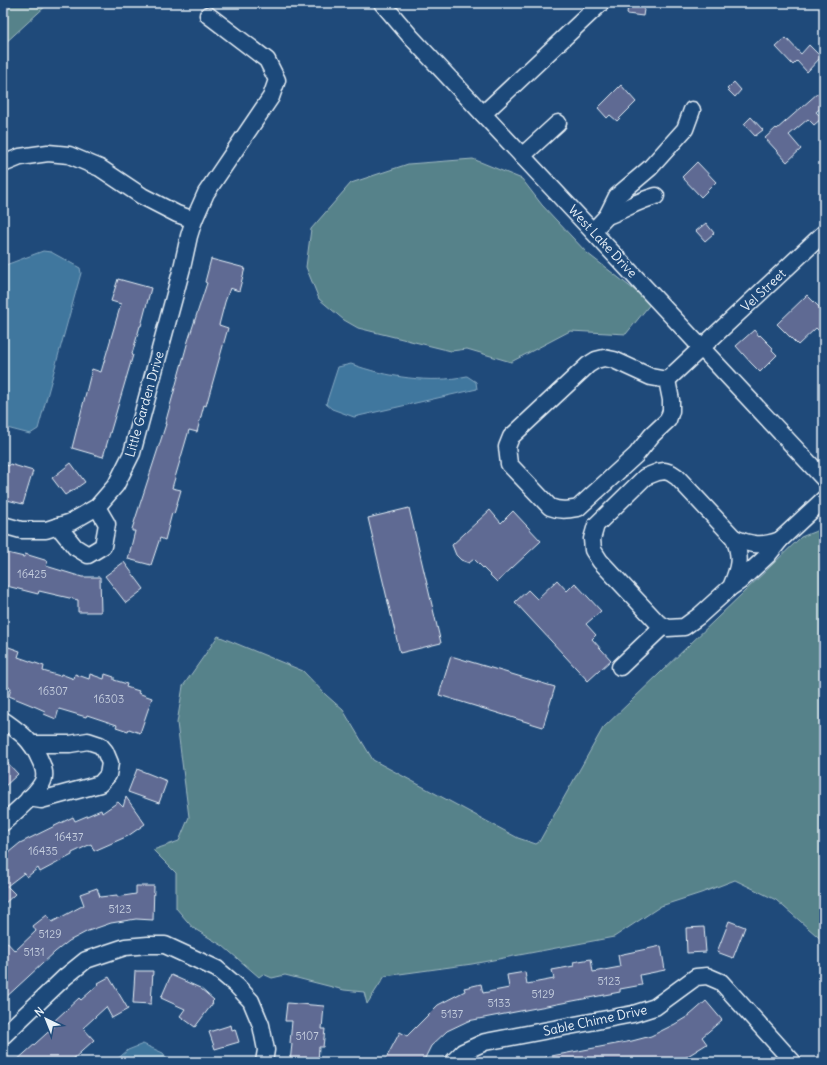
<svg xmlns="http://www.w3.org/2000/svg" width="827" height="1065" font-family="Delius,sans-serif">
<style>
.green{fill:#57828a;stroke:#a0bac1}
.water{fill:#41779e;stroke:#84a8c2}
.building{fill:#5f6a93;stroke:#e8f1f8}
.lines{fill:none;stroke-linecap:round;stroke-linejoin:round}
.minor-casing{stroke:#e8f1f8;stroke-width:19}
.minor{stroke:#1f4a7a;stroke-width:16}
.labels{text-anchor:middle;stroke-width:3;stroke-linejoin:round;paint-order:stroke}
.number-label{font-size:11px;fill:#c6cfdf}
.street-label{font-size:13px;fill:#e8f1f8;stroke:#1f4a7a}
</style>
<rect width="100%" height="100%" fill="#1f4a7a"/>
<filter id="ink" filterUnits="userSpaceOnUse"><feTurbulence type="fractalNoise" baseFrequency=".025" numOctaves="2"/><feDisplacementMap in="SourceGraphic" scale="8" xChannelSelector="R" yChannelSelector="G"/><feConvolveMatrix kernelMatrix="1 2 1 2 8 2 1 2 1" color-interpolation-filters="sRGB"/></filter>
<g filter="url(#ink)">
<!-- green -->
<g class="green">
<path d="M3,3H49L3,45Z"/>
<path d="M473,159L522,179L542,205L587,253L651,303L626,334L570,331L511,362L467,349L451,351L358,328L344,320L319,299L306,267L311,229L351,183L408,164Z"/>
<path d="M824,528V942L776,900L735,880L701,893L661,906L614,937L472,964L385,976L367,1004L364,992L344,990L285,975L272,978L263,974L259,977L223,946L193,928L176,908V873L153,850L179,841L189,817L177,723L183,686L218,636L303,671L326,695L343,710L373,760L518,838L536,844L539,842L603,728L801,537Z"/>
</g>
<!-- water -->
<g class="water">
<path d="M43,251L51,252L80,268L81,273L38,429L30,434L3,427V266Z"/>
<path d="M351,364C387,377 430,384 467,376L476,382L477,389L354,417L332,409L326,404L338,367Z"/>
<path d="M143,1044L163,1053L166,1057L165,1062H114L128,1050Z"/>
</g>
<!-- building -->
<g class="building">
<path d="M628,3H645L643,16L627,14Z"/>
<path d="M786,38L801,54L809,45L821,57L807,72L797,61L793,65L776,47Z"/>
<path d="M734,82L741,90L735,97L727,89Z"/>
<path d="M621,85L636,102L617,121L610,115L607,118L598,108Z"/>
<path d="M818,93L824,100V105L816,112L822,118L814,125L808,119L789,135L801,149L787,162L765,138L776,128L777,129Z"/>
<path d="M751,117L763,130L755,136L744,124Z"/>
<path d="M697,162L716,182L701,197L682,177Z"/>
<path d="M706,223L714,233L705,241L696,231Z"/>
<path d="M211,259L245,268L239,291L230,288L225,302L219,325L228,328L206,406L204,405L197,432L189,430L172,488L181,490L174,514L172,513L165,540L160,538L151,565L128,559L135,531H132V529L166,424H165L188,341L207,283L205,282Z"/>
<path d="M118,279L151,288L141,326H140L132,354L133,355L103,457L72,448L92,369L101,372L121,304L111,301Z"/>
<path d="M807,295L824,312V336L816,328L798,345L777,324Z"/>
<path d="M754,330L759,336L760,335L773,348L772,350L777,355L760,372L751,363L736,346Z"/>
<path d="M71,463L85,482L71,492V491L65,495L52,478Z"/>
<path d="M3,464L9,466L10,464L33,471L23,504L3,499Z"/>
<path d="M409,508L441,643L400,653L368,518Z"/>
<path d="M490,510L501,523L513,511L541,541L497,582L474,559L469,563L461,560L456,555L452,545Z"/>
<path d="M3,552L24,557L25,554L48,561L46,566L82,577H100L101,612H78V600L39,591L38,594L3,585Z"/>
<path d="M124,562L144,589L126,603L105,576Z"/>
<path d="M557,580L567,591L575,583L601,611L586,624L596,635L592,639L611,660L588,681L515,602L528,590L537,599Z"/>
<path d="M3,645L20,651L18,657L44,666L43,671L60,676L61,674L74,679L75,674L89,679L90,674L104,679L105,674L114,677V680L127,684L126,687L139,691L138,693L152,698L140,733L129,729L128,731L116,727L117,725L87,715L86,717L59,709L56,719L44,714L45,711L36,707L9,696L11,688L3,685Z"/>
<path d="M451,656L555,687L543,727L439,695Z"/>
<path d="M3,758L18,774L3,788Z"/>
<path d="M137,769L167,781L159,803L128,792Z"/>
<path d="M126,797L145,824L128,836L94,851L91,844L72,853V855L40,872L38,868L27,877L24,873L7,886L15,894L3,905V857L20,843L73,817L75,821L101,810L102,813L118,802L123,807Z"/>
<path d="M136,886H154L153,920L136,919L111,923L88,931L69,941L55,952L3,1000V938L15,951L36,931L33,926L47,915L52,922L84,905L80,894L97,888L100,897L117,895V897L136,894Z"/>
<path d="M729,921L745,927L733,958L717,952Z"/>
<path d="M704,927L706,952L687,953L686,928Z"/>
<path d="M661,946L665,970L640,975L642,985L620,989V992L468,1021L447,1031L431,1046L423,1062H384L400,1032L407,1036L438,1005L465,991L464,988L481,984L483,993L509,988L507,975L525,972L527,984L554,979L552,970L574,966L573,962L591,959L593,972L620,967L618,955Z"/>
<path d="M135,971H153L151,1004L133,1003Z"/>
<path d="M171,975L200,988L214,1000L212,1002L213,1003L195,1027L180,1016L185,1009L161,998Z"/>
<path d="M109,977L128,1009L112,1018L106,1007L83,1028L94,1040L70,1062H15L56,1025L53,1022L79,998L81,1000L99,984L98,983Z"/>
<path d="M706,1001L722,1020L702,1037L707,1044L683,1059L685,1062H546V1057L632,1041L651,1036L675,1024L690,1015Z"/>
<path d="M287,1003L324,1006L322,1029H325L323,1047H319L318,1062H290L292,1044L290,1043L292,1021H285Z"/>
<path d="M231,1025L232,1030L235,1029L239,1042L215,1049L209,1032Z"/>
</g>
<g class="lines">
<!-- minor casing -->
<g class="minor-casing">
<g id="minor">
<path d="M382,3L411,37L824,479"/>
<path d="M483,114L601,3"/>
<path d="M522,156L558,123"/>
<path d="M3,164L20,157L48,153L69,155L100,168L142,196L177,214L194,220"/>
<path d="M607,216C624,210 639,200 656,196"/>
<path d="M593,231L607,216L617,196L650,168L685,129L692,110"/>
<path d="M604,358L614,360L651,377L667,380L671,400V411L668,420L652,435L636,455L578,508C567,510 560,511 550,507L509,464L507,447L511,437L588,365L596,360Z"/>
<path d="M667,380L824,233"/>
<path d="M3,525L21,530H46L71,522L97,507L116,485L132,453L182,268L189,236L194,220L206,193L271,97L277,80L267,60L208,15"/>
<path d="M58,526L75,547L88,555L103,546L107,524L97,507"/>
<path d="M734,538C751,545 762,547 780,540"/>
<path d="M731,587C739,568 742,558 734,538L677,477L671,473L665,471L658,472L645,477L596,525L592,539L593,550L600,561L658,623L668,628L684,627L699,616L731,587L740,581L768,555L780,540L824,499"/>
<path d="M620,667L663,626"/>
<path d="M3,720C21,733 31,739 40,760C43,766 46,774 43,781C39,792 13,814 3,823"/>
<path d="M29,798L41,800L100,784L108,775L110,763L105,751L100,745L88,741L70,744H31"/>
<path d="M3,1036L65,977L86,960L125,947L148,945H165L217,969L237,986L251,1001L261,1025L266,1050L264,1062"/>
<path d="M453,1062L463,1052L485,1042L633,1014L655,1007L696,977L707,976L721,982L793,1062"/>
</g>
</g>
<!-- minor -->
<use href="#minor" class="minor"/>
</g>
</g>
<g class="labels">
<!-- number labels -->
<g class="number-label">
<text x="32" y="578">16425</text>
<text x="53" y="695">16307</text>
<text x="109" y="703">16303</text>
<text x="69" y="841">16437</text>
<text x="43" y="855">16435</text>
<text x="120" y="913">5123</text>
<text x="50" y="938">5129</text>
<text x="34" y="956">5131</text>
<text x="609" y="985">5123</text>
<text x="543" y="998">5129</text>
<text x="499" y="1007">5133</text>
<text x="452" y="1018">5137</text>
<text x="307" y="1040">5107</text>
</g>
<!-- street labels -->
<g class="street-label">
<text transform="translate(603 241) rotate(47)" y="5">West Lake Drive</text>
<text transform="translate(763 290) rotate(-43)" y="5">Vel Street</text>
<text transform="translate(144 404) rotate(-74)" y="5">Little Garden Drive</text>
<text transform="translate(595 1020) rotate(-12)" y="5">Sable Chime Drive</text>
</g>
</g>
<!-- margin -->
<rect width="827" height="1065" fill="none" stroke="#1f4a7a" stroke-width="16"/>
<rect x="8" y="8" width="811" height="1049" fill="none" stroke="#e8f1f8" stroke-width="1.5" filter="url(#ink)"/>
<!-- north arrow -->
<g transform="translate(46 1019) rotate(317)" stroke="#1f4a7a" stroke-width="3" paint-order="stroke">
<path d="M0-3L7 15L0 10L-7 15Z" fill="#e8f1f8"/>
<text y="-6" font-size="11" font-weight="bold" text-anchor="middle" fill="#e8f1f8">N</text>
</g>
</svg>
